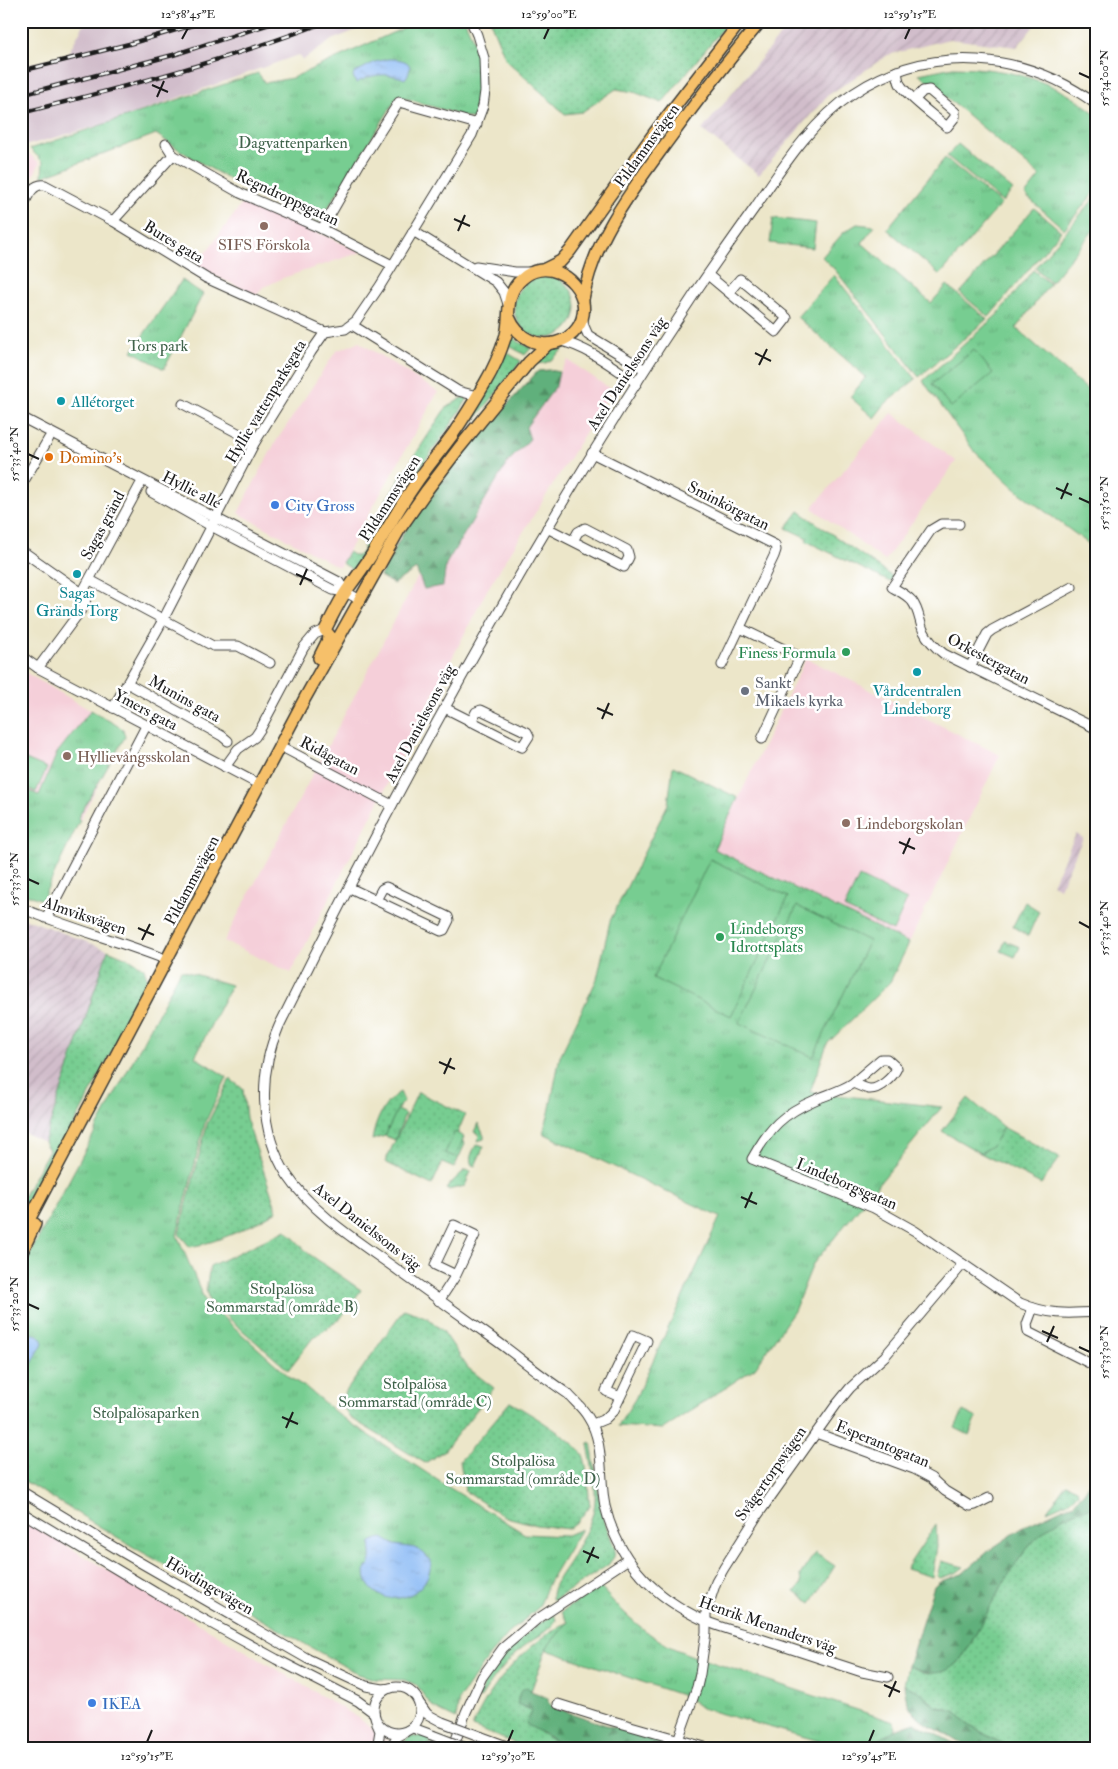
<svg xmlns="http://www.w3.org/2000/svg" width="1118" height="1769" font-family="'IM FELL Double Pica',serif">
<style>
.built{fill:#f5cfd9}
.industrial{fill:url(#industrial-furrows)}
.railway{fill:#d1bdcb}
.grass{fill:url(#grass-dots);stroke:#4a7456}
.forest{fill:url(#forest-firs);stroke:#3e664c}
.park{fill:url(#park-tufts);stroke:#4a7456}
.pitch{fill:#77cd91;stroke:#4a7456}
.water{fill:url(#water-ripples);stroke:#526a88}
.lines{fill:none;stroke-linecap:round;stroke-linejoin:round}
.minor-casing{stroke:#3b3a36;stroke-width:11}
.major-casing{stroke:#3b3a36;stroke-width:14}
.minor{stroke:#fff;stroke-width:9}
.major{stroke:#f6c06b;stroke-width:11}
.rail-casing{stroke:#1c1c1c;stroke-width:4.5}
.rail{stroke:#fff;stroke-width:2.5;stroke-dasharray:8;stroke-linecap:butt}
.minor-bridge-casing{stroke:#3b3a36;stroke-width:11;stroke-linecap:butt}
.minor-bridge{stroke:#fff;stroke-width:9}
.ticks{fill:none;stroke:#1c1c1c;stroke-width:2}
.education-dot{fill:#8d6e63;stroke:#fff;stroke-width:2}
.culture-dot{fill:#0f9aa8;stroke:#fff;stroke-width:2}
.food-dot{fill:#e8710a;stroke:#fff;stroke-width:2}
.shop-dot{fill:#3f7fe0;stroke:#fff;stroke-width:2}
.leisure-dot{fill:#2e9e5b;stroke:#fff;stroke-width:2}
.worship-dot{fill:#6b7280;stroke:#fff;stroke-width:2}
.labels{text-anchor:middle;stroke-width:5;stroke-linejoin:round;paint-order:stroke}
.park-label{font-size:16px;fill:#40634b;stroke:#fff}
.street-label{font-size:16px;fill:#1c1c1c;stroke:#fff}
.education-label{font-size:16px;fill:#785e54;stroke:#fff;text-anchor:start}
.culture-label{font-size:16px;fill:#0d838f;stroke:#fff}
.food-label{font-size:16px;fill:#c56008;stroke:#fff;text-anchor:start}
.shop-label{font-size:16px;fill:#366cbe;stroke:#fff;text-anchor:start}
.leisure-label{font-size:16px;fill:#27864d;stroke:#fff;text-anchor:end}
.worship-label{font-size:16px;fill:#5b616d;stroke:#fff;text-anchor:start}
.neatline{fill:none;stroke:#1c1c1c;stroke-width:2}
.ticks-label{font-size:12px;text-anchor:middle;fill:#1c1c1c}
</style>
<defs>
<pattern id="industrial-furrows" width="10" height="10" patternUnits="userSpaceOnUse" patternTransform="scale(1.25)"><rect width="10" height="10" fill="#d1bdcb"/><path d="M-1 1l2-2M0 10L10 0M9 11l2-2" fill="none" stroke="#b3a2ae"/></pattern>
<pattern id="grass-dots" width="8" height="8" patternUnits="userSpaceOnUse" patternTransform="scale(1.25)"><rect width="8" height="8" fill="#77cd91"/><path d="M2 2h.1M6 6h.1" fill="none" stroke="#66af7c" stroke-width="1.8" stroke-linecap="round"/></pattern>
<pattern id="forest-firs" width="22" height="20" patternUnits="userSpaceOnUse" patternTransform="scale(1.25)"><rect width="22" height="20" fill="#61b07b"/><path d="M5 1l3.5 6h-7zM16 11l3.5 6h-7z" fill="#4f8e64"/></pattern>
<pattern id="park-tufts" width="24" height="20" patternUnits="userSpaceOnUse" patternTransform="scale(1.25)"><rect width="24" height="20" fill="#77cd91"/><path d="M3 7l-1-3M5 7V3M7 7l1-3M15 17l-1-3M17 17v-4M19 17l1-3" fill="none" stroke="#66af7c"/></pattern>
<pattern id="water-ripples" width="26" height="14" patternUnits="userSpaceOnUse" patternTransform="scale(1.25)"><rect width="26" height="14" fill="#89b9f5"/><path d="M2 4q2-2 4 0t4 0M15 11q2-2 4 0t4 0" fill="none" stroke="#769ed1"/></pattern>
</defs>
<rect width="100%" height="100%" fill="#fff"/>
<filter id="ink" filterUnits="userSpaceOnUse"><feTurbulence type="fractalNoise" baseFrequency=".02" numOctaves="2"/><feDisplacementMap in="SourceGraphic" scale="10" xChannelSelector="R" yChannelSelector="G"/><feConvolveMatrix kernelMatrix="1 2 1 2 8 2 1 2 1" color-interpolation-filters="sRGB"/></filter>
<filter id="wash" filterUnits="userSpaceOnUse"><feTurbulence type="fractalNoise" baseFrequency=".0096" numOctaves="4" result="noise"/><feDisplacementMap in="SourceGraphic" scale="20" xChannelSelector="R" yChannelSelector="G"/><feGaussianBlur stdDeviation="1.12" result="paint"/><feColorMatrix in="noise" values="0 0 0 0 0 0 0 0 0 0 0 0 0 0 0 0 0 1.4 0 .05"/><feComposite in="paint" operator="in"/></filter>
<g filter="url(#wash)">
<rect width="100%" height="100%" fill="#ece6c9"/>
<!-- built -->
<g class="built">
<path d="M21,147L40,163L21,199Z"/>
<path d="M245,200L362,252L283,278L262,288L257,295L213,275L197,264Z"/>
<path d="M359,342L438,392L339,567L238,513L275,443L336,351Z"/>
<path d="M568,360L612,390L487,590L291,973L224,941L423,567Z"/>
<path d="M892,413L956,461L885,561L812,508Z"/>
<path d="M806,658L1000,755L909,943L714,849Z"/>
<path d="M21,670L109,721L123,738L80,820L55,809L21,851Z"/>
<path d="M21,1519L359,1718L386,1741H420L438,1748H21Z"/>
</g>
<!-- industrial -->
<g class="industrial">
<path d="M792,21H1038L1017,47L949,39L888,55L827,96L759,175L702,130Z"/>
<path d="M1076,834L1083,838L1060,888L1052,884Z"/>
<path d="M21,917L108,950L44,1142L21,1131Z"/>
</g>
<!-- railway -->
<path class="railway" d="M91,21H377L332,40L303,60L298,55L108,123L21,147V66L67,55L83,26Z"/>
<!-- grass -->
<g class="grass">
<path d="M490,21H729L662,103L634,92L616,89L582,112L565,114L506,60Z"/>
<circle cx="545" cy="307" r="31"/>
<path d="M511,335L519,342L531,348L525,355L508,345Z"/>
<path d="M560,348L564,349C554,356 549,367 535,362L550,349Z"/>
<path d="M506,352L521,361L483,410L460,435H459Z"/>
<path d="M464,397L467,398V400C443,440 412,475 389,515L386,508V500L443,412L447,407Z"/>
<path d="M799,511L893,577L890,582L806,541L807,538L786,528Z"/>
<path d="M379,513L383,515L384,519L382,527L355,571L342,563L348,552L355,556H358L363,551L364,539Z"/>
<path d="M1025,902L1039,911L1028,936L1013,926Z"/>
<path d="M108,950L132,960L144,968L147,978L141,996L21,1226V1201L49,1150L44,1142Z"/>
<path d="M230,1079L243,1089L246,1118L277,1211C250,1227 222,1241 190,1247L179,1234L207,1124Z"/>
<path d="M400,1092L404,1101L400,1105L385,1136L372,1140C375,1122 384,1101 400,1092Z"/>
<path d="M418,1092L465,1115L456,1137L464,1142L465,1144L454,1168L442,1163L432,1185L385,1162Z"/>
<path d="M478,1123L484,1136V1139L478,1141L479,1134L474,1132Z"/>
<path d="M1003,1127L1060,1158L1041,1184L980,1153L993,1144Z"/>
<path d="M476,1145L484,1146L475,1166L472,1165C468,1158 473,1151 476,1145Z"/>
<path d="M465,1170L471,1171L465,1186L448,1190L446,1189L452,1182Z"/>
<path d="M286,1230L309,1254L361,1290L340,1319L312,1339L288,1370L209,1301L206,1289L210,1266Z"/>
<path d="M404,1309L428,1318L443,1331L468,1368L494,1388L444,1451L425,1463L349,1417L340,1400Z"/>
<path d="M510,1402C526,1411 576,1441 583,1455C588,1465 588,1493 590,1506L578,1521L568,1529L536,1525L503,1516L465,1491L460,1461Z"/>
<path d="M591,1442L602,1515L615,1549L614,1557L608,1565L553,1601C547,1588 568,1567 574,1554C582,1539 594,1519 595,1501C596,1483 591,1462 588,1444Z"/>
<path d="M1066,1484L1077,1489L1078,1493L1068,1502L1047,1511Z"/>
<path d="M1097,1507V1738L1093,1748H1005L1001,1743L970,1726L957,1712L935,1706L919,1692L904,1685L908,1666C914,1668 923,1673 929,1673C934,1673 950,1667 955,1664C963,1660 973,1639 978,1630C1004,1582 1035,1512 1097,1507Z"/>
<path d="M936,1524L937,1547L932,1577L906,1569Z"/>
<path d="M941,1561L964,1567L956,1573L940,1578L937,1576Z"/>
<path d="M554,1614L556,1620C550,1631 533,1639 523,1647C506,1662 492,1680 480,1699L477,1698C496,1659 518,1637 554,1614Z"/>
<path d="M568,1622L547,1647L531,1691V1710L540,1733L568,1748H528L472,1727C488,1690 514,1658 548,1634C555,1630 561,1625 568,1622Z"/>
<path d="M423,1736L435,1741L427,1744L449,1747L396,1748L410,1737Z"/>
</g>
<!-- forest -->
<g class="forest">
<path d="M549,370L559,372L556,386L526,427L530,439L508,462L446,564L443,586L424,589L416,569L393,584L380,576L404,532L459,451L481,433L538,371Z"/>
<path d="M1097,1471V1507C1035,1513 1004,1582 978,1630C970,1644 961,1665 945,1671C932,1676 920,1670 908,1666L934,1586L938,1582L962,1574L991,1549L1025,1526L1074,1503L1085,1491Z"/>
<path d="M904,1685L919,1691L935,1706L957,1712L970,1726L1001,1743L1005,1748C996,1748 976,1750 969,1747C962,1744 955,1739 948,1735C923,1723 907,1716 904,1685Z"/>
<path d="M527,1687L531,1691L548,1698V1702L553,1707L606,1725L690,1748H568L526,1724L531,1710L517,1704L520,1691Z"/>
<path d="M915,1723L963,1748H865L895,1730Z"/>
</g>
<!-- park -->
<g class="park">
<path d="M419,21H465C480,52 486,85 473,119L398,96L319,222C262,196 206,170 156,134L42,177L43,162L30,149L258,73L265,83L292,78Z"/>
<path d="M953,67C1007,68 1055,79 1097,115V189L1064,229L1025,195L1040,176L919,74Z"/>
<path d="M958,144L1013,190L1002,202L947,156Z"/>
<path d="M945,158L1001,204L940,275L887,229Z"/>
<path d="M1097,195V226L1051,282L1035,268Z"/>
<path d="M1034,208L1061,231L989,317L960,293Z"/>
<path d="M773,218L816,223L813,248L770,243Z"/>
<path d="M857,224L875,226L862,243L931,303L947,285L987,319L919,377L836,271L822,257L844,232Z"/>
<path d="M1033,270L1050,284L1016,328L1097,398V550L1019,492L974,451L923,381L997,315Z"/>
<path d="M834,275L916,379L886,403L874,418L850,397L866,377L797,317Z"/>
<path d="M182,280L203,294L164,369L132,351Z"/>
<path d="M91,710L123,729L125,737L78,818L80,820L42,900L21,892V788L39,795L57,753Z"/>
<path d="M673,766L738,798L714,849L909,943L890,982L827,1044L810,1092L942,1107L813,1264L794,1311L755,1368L663,1429L618,1426L635,1399L720,1217L543,1133L549,1113L560,1056L597,979L610,921L668,804Z"/>
<path d="M859,877L907,900L893,931L844,908Z"/>
<path d="M1005,941L1020,947L1015,957L1001,951Z"/>
<path d="M181,970L231,985L195,1057L227,1077L205,1123L177,1235L205,1301L292,1379L308,1389L340,1416L445,1485L525,1534L565,1536L581,1529L549,1582L539,1607L508,1634L490,1655L459,1699L456,1719L434,1708L424,1696L417,1685L404,1680L375,1679L358,1674L135,1548L21,1479V1276L32,1250Z"/>
<path d="M968,1098L1003,1127L993,1145L980,1153L942,1131Z"/>
<path d="M397,1110L405,1114L395,1140L385,1136Z"/>
<path d="M963,1411L977,1418L969,1435L955,1428Z"/>
<path d="M815,1553L835,1566L811,1603L795,1592L801,1584L800,1575Z"/>
<path d="M600,1587C619,1608 639,1629 664,1643C673,1649 683,1652 693,1656L894,1722L895,1730L865,1748H837L826,1743L701,1708L687,1697L547,1650V1647L568,1622L561,1612Z"/>
</g>
<!-- pitch -->
<g class="pitch">
<path d="M974,350L993,373L951,407L932,384Z"/>
<path d="M21,757L47,768L36,792L21,786Z"/>
<path d="M710,859L788,897L731,1016L653,978Z"/>
<path d="M797,906L869,941L813,1057L739,1023Z"/>
<path d="M455,1132L464,1137L455,1157L445,1153Z"/>
</g>
<!-- water -->
<g class="water">
<path d="M388,59C402,59 418,61 405,79C387,72 372,74 356,83L353,76L354,73L375,62Z"/>
<path d="M29,1334C37,1333 41,1336 43,1343L21,1384V1346Z"/>
<path d="M383,1538L395,1545L416,1548L431,1560C432,1578 417,1596 399,1598C380,1601 361,1586 366,1567L369,1565C374,1555 369,1552 371,1542L377,1539Z"/>
</g>
</g>
<g filter="url(#ink)">
<g class="lines">
<!-- minor casing -->
<g class="minor-casing">
<g id="minor">
<path d="M21,28L25,21"/>
<path d="M897,71C898,76 898,83 902,87C913,101 933,115 947,127L955,117V112L929,90L923,91L915,99"/>
<path d="M166,144L173,155"/>
<path d="M21,210C27,199 31,183 45,185L113,221L206,278L325,332"/>
<path d="M113,221L173,155L240,193L322,229L392,265"/>
<path d="M322,229L360,163L399,102L477,124"/>
<path d="M413,231L496,282L504,292L508,304"/>
<path d="M476,266L515,272H533"/>
<path d="M708,275L776,332L787,318L740,279L729,292"/>
<path d="M582,315L584,326L588,335L644,369"/>
<path d="M352,325L458,391L477,396"/>
<path d="M561,341C589,348 613,367 637,383"/>
<path d="M183,404L255,442"/>
<path d="M21,417L339,582L346,592L360,600"/>
<path d="M592,453L775,545L776,550L774,556L722,665"/>
<path d="M21,486L49,438"/>
<path d="M151,492L211,526L333,590L346,592"/>
<path d="M959,524H941L931,530L892,587C899,591 907,595 912,601C919,610 919,620 923,630C928,640 936,648 944,654L1097,729"/>
<path d="M547,528L624,567L629,557L627,550L585,528L578,532L573,541"/>
<path d="M21,550L82,593L86,599L84,606L38,668"/>
<path d="M90,580L213,646H238L270,663"/>
<path d="M82,593L140,485"/>
<path d="M740,628L800,657L762,739"/>
<path d="M21,656L38,668L260,785"/>
<path d="M970,667L987,634L992,630L1072,587"/>
<path d="M127,683L222,736L228,741"/>
<path d="M113,708L163,620L255,442L311,352L325,332L345,329L356,321L380,286L472,135L483,106L485,91L484,58L477,35L471,21"/>
<path d="M445,708L522,747L529,736L527,732L481,710L476,712L471,722"/>
<path d="M280,746L392,805"/>
<path d="M225,767L238,749L255,737L261,728L304,647L315,634L325,630"/>
<path d="M350,888L441,931L444,930L449,920L448,917L386,887L382,889L376,900"/>
<path d="M21,908C69,928 119,941 167,960"/>
<path d="M46,918L146,726"/>
<path d="M853,1083L881,1059H887L897,1068C893,1077 879,1090 869,1089C864,1088 858,1085 853,1083C843,1090 829,1094 817,1099C782,1114 770,1127 752,1159L874,1208L915,1231L1020,1303C1048,1315 1067,1314 1097,1312"/>
<path d="M439,1301L456,1275L475,1235L454,1225L435,1265L456,1275"/>
<path d="M1033,1308L1027,1324L1028,1332L1097,1367"/>
<path d="M593,1424L605,1419L614,1410L647,1341L633,1335L606,1391L620,1397"/>
<path d="M816,1433L914,1469L931,1478L945,1491L970,1506L975,1505L989,1498"/>
<path d="M21,1491L122,1552L308,1659L366,1686L383,1689L391,1688"/>
<path d="M21,1512L156,1593L276,1659L358,1701L374,1713"/>
<path d="M888,1677L862,1672C829,1661 795,1650 761,1639C742,1633 721,1628 703,1620C654,1597 618,1560 605,1506C599,1477 605,1443 588,1417C583,1408 575,1402 568,1394C544,1378 521,1359 498,1342C465,1318 432,1295 399,1271C362,1244 313,1214 287,1175C259,1131 258,1073 279,1026C404,773 540,525 697,290C716,262 736,234 756,206C784,165 812,121 854,93C930,43 1025,51 1097,105"/>
<circle cx="397" cy="1710" r="23"/>
<path d="M420,1704L427,1714L442,1722"/>
<path d="M558,1704L606,1719L708,1748"/>
<path d="M413,1728L432,1735"/>
<path d="M482,1737L512,1748"/>
<path d="M678,1740L697,1687L700,1674L706,1632V1612L716,1582L724,1568L757,1516L836,1405L850,1388L885,1356L963,1264"/>
<path d="M377,1748L380,1731L377,1724"/>
<path d="M390,1748L397,1737L404,1733"/>
<path d="M453,1748L466,1712L482,1677L503,1648L536,1620L627,1560"/>
</g>
</g>
<!-- major casing -->
<g class="major-casing">
<g id="major">
<path d="M545,269L561,261L570,251L655,132L741,21"/>
<path d="M583,299C593,240 632,190 667,142C697,101 728,60 761,21"/>
<path d="M319,658L330,636L325,630C332,617 338,603 347,590C355,579 363,568 371,556C385,533 398,509 414,486C426,468 440,452 453,434C464,418 475,400 485,383C494,368 501,351 506,335C511,315 504,294 522,279C543,259 577,274 583,302C590,344 528,363 509,317"/>
<path d="M21,1235L305,698L399,530L427,490L459,448L529,362L548,344"/>
<path d="M21,1254L35,1224"/>
</g>
</g>
<!-- minor -->
<use href="#minor" class="minor"/>
<!-- major -->
<use href="#major" class="major"/>
<!-- rail casing -->
<g class="rail-casing">
<g id="rail">
<path d="M21,71L129,44L206,21"/>
<path d="M21,95L173,55L279,21"/>
<path d="M21,113C125,87 228,60 328,21"/>
</g>
</g>
<!-- rail -->
<use href="#rail" class="rail"/>
<!-- minor-bridge casing -->
<g class="minor-bridge-casing">
<g id="minor-bridge">
<path d="M442,1722L482,1737"/>
<path d="M432,1735L466,1748"/>
</g>
</g>
<!-- minor-bridge -->
<use href="#minor-bridge" class="minor-bridge"/>
</g>
</g>
<!-- ticks -->
<path class="ticks" d="M182,39L188,28M544,39L549,28M905,39L910,28M1079,73L1090,78M152,85L168,92M157,97L164,81M454,219L470,226M458,231L465,215M755,353L771,361M759,365L767,349M28,454L39,459M1056,488L1072,495M1079,498L1090,503M1061,499L1068,483M296,574L312,581M300,585L307,569M597,708L613,715M602,719L609,703M899,842L915,849M903,854L910,838M28,879L39,884M1079,922L1090,928M138,928L154,935M142,940L150,924M439,1062L455,1069M444,1074L451,1058M741,1197L757,1204M745,1208L752,1192M28,1304L39,1309M1042,1331L1058,1338M1047,1342L1054,1326M1079,1347L1090,1352M282,1417L298,1424M286,1428L293,1412M583,1551L599,1558M587,1563L594,1547M884,1685L900,1692M889,1697L896,1681M147,1742L152,1730M508,1742L513,1730M869,1742L874,1730"/>
<!-- markers -->
<g class="education-dot">
<circle cx="264" cy="226" r="5"/>
<circle cx="67" cy="756" r="5"/>
<circle cx="846" cy="823" r="5"/>
</g>
<g class="culture-dot">
<circle cx="61" cy="401" r="5"/>
<circle cx="77" cy="574" r="5"/>
<circle cx="917" cy="672" r="5"/>
</g>
<circle class="food-dot" cx="49" cy="457" r="5"/>
<g class="shop-dot">
<circle cx="275" cy="505" r="5"/>
<circle cx="92" cy="1703" r="5"/>
</g>
<g class="leisure-dot">
<circle cx="846" cy="652" r="5"/>
<circle cx="720" cy="937" r="5"/>
</g>
<circle class="worship-dot" cx="745" cy="691" r="5"/>
<g class="labels">
<!-- park labels -->
<g class="park-label">
<text x="293" y="148">Dagvattenparken</text>
<text x="158" y="351">Tors park</text>
<text x="282" y="1294">Stolpalösa<tspan x="282" dy="18">Sommarstad (område B)</tspan></text>
<text x="415" y="1389">Stolpalösa<tspan x="415" dy="18">Sommarstad (område C)</tspan></text>
<text x="146" y="1418">Stolpalösaparken</text>
<text x="523" y="1466">Stolpalösa<tspan x="523" dy="18">Sommarstad (område D)</tspan></text>
</g>
<!-- street labels -->
<g class="street-label">
<text transform="translate(646 145) rotate(-54)" y="6">Pildammsvägen</text>
<text transform="translate(288 197) rotate(25)" y="6">Regndroppsgatan</text>
<text transform="translate(174 241) rotate(31)" y="6">Bures gata</text>
<text transform="translate(626 373) rotate(-57)" y="6">Axel Danielssons väg</text>
<text transform="translate(265 401) rotate(-59)" y="6">Hyllie vattenparksgata</text>
<text transform="translate(192 489) rotate(27)" y="6">Hyllie allé</text>
<text transform="translate(389 498) rotate(-57)" y="6">Pildammsvägen</text>
<text transform="translate(729 505) rotate(27)" y="6">Sminkörgatan</text>
<text transform="translate(102 525) rotate(-62)" y="6">Sagas gränd</text>
<text transform="translate(989 658) rotate(28)" y="6">Orkestergatan</text>
<text transform="translate(185 698) rotate(29)" y="6">Munins gata</text>
<text transform="translate(146 709) rotate(28)" y="6">Ymers gata</text>
<text transform="translate(419 723) rotate(-62)" y="6">Axel Danielssons väg</text>
<text transform="translate(330 755) rotate(28)" y="6">Ridågatan</text>
<text transform="translate(191 880) rotate(-62)" y="6">Pildammsvägen</text>
<text transform="translate(85 915) rotate(19)" y="6">Almviksvägen</text>
<text transform="translate(847 1183) rotate(23)" y="6">Lindeborgsgatan</text>
<text transform="translate(368 1226) rotate(38)" y="6">Axel Danielssons väg</text>
<text transform="translate(883 1443) rotate(22)" y="6">Esperantogatan</text>
<text transform="translate(770 1473) rotate(-55)" y="6">Svågertorpsvägen</text>
<text transform="translate(210 1585) rotate(30)" y="6">Hövdingevägen</text>
<text transform="translate(768 1624) rotate(19)" y="6">Henrik Menanders väg</text>
</g>
<!-- education labels -->
<g class="education-label">
<text x="264" y="250" text-anchor="middle">SIFS Förskola</text>
<text x="77" y="762">Hyllievångsskolan</text>
<text x="856" y="829">Lindeborgskolan</text>
</g>
<!-- culture labels -->
<g class="culture-label">
<text x="71" y="407" text-anchor="start">Allétorget</text>
<text x="77" y="598">Sagas<tspan x="77" dy="18">Gränds Torg</tspan></text>
<text x="917" y="696">Vårdcentralen<tspan x="917" dy="18">Lindeborg</tspan></text>
</g>
<!-- food labels -->
<g class="food-label">
<text x="59" y="463">Domino's</text>
</g>
<!-- shop labels -->
<g class="shop-label">
<text x="285" y="511">City Gross</text>
<text x="102" y="1709">IKEA</text>
</g>
<!-- leisure labels -->
<g class="leisure-label">
<text x="836" y="658">Finess Formula</text>
<text x="730" y="934" text-anchor="start">Lindeborgs<tspan x="730" dy="18">Idrottsplats</tspan></text>
</g>
<!-- worship labels -->
<g class="worship-label">
<text x="755" y="688">Sankt<tspan x="755" dy="18">Mikaels kyrka</tspan></text>
</g>
</g>
<!-- margin -->
<rect width="1118" height="1769" fill="none" stroke="#fff" stroke-width="55"/>
<rect x="28" y="28" width="1062" height="1714" class="neatline"/>
<g class="ticks-label">
<text x="188" y="18">12°58'45"E</text>
<text x="549" y="18">12°59'00"E</text>
<text x="910" y="18">12°59'15"E</text>
<text transform="translate(1104 78) rotate(-90)" y="4">55°34'00"N</text>
<text transform="translate(14 454) rotate(-90)" y="4">55°33'40"N</text>
<text transform="translate(1104 503) rotate(-90)" y="4">55°33'50"N</text>
<text transform="translate(14 879) rotate(-90)" y="4">55°33'30"N</text>
<text transform="translate(1104 928) rotate(-90)" y="4">55°33'40"N</text>
<text transform="translate(14 1304) rotate(-90)" y="4">55°33'20"N</text>
<text transform="translate(1104 1352) rotate(-90)" y="4">55°33'30"N</text>
<text x="147" y="1760">12°59'15"E</text>
<text x="508" y="1760">12°59'30"E</text>
<text x="869" y="1760">12°59'45"E</text>
</g>
</svg>
